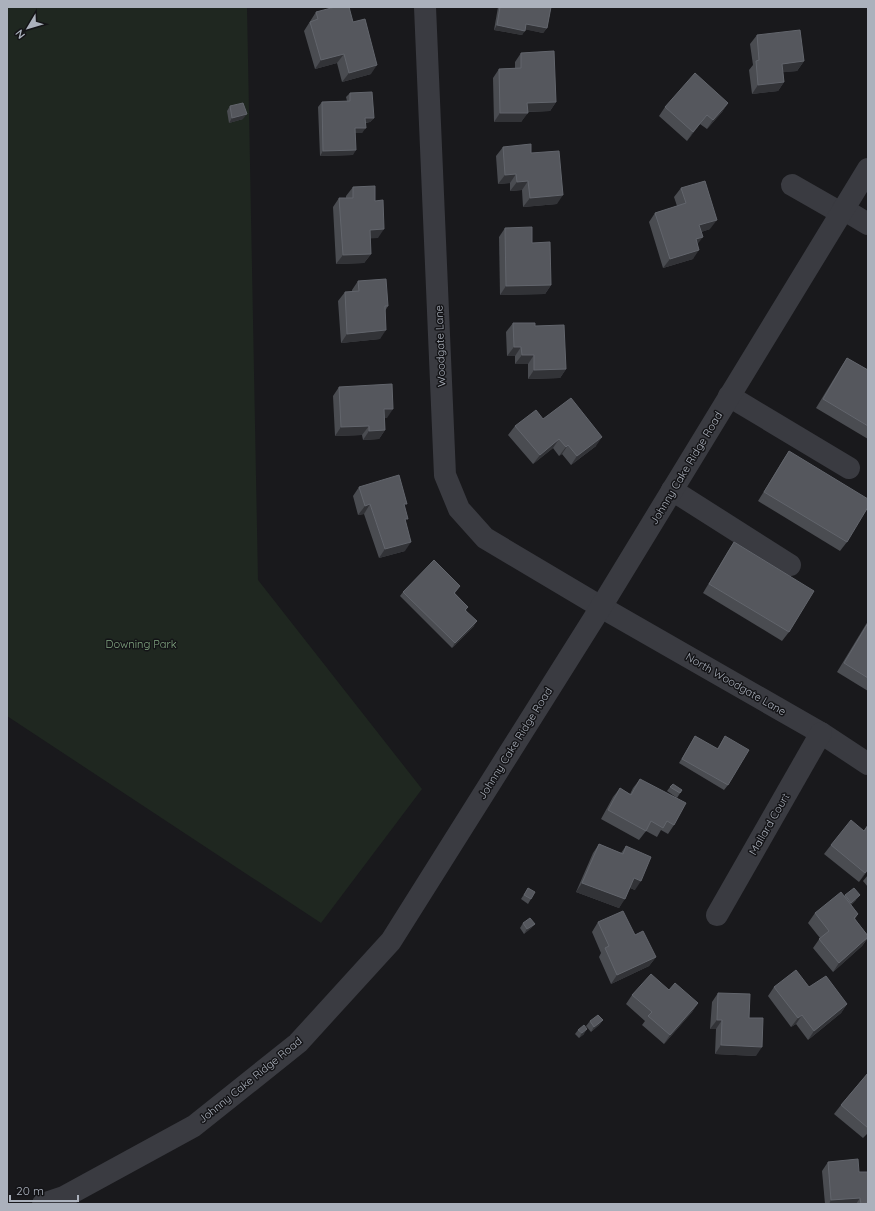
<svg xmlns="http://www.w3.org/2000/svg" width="875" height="1211" font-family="Quicksand,sans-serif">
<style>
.green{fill:#1f2720}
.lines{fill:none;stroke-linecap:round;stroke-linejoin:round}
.minor{stroke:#3a3b41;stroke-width:22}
.wall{fill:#4a4c51}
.shaded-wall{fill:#323337}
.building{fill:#55575d;stroke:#62656c}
.labels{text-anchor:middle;stroke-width:3;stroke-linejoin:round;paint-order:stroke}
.street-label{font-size:11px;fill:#abb1bc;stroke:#141417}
.park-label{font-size:11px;fill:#82a782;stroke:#141417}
</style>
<rect width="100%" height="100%" fill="#19191c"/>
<!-- green -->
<path class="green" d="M7,7H247L258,580L422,789L321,923L7,716Z"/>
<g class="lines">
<!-- minor -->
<g class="minor">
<path d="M425,7L445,475L459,509L485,538L601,607L821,733L868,764"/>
<path d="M792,185L841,213"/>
<path d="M843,209L868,224"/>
<path d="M729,396L849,468"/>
<path d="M672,490L790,565"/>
<path d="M717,915L821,733"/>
<path d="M43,1204L64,1197L194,1126L298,1043L391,941L601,607L868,169"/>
</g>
</g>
<!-- wall -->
<g class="wall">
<path d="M498,7H551L547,28L543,33L525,29L522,35L494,30Z"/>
<path d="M316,12L353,22L371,74L342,82L337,63L315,69L304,31Z"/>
<path d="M757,35L804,61L797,71L783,72L784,82L778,91L752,94L749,70L753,65L750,44Z"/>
<path d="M521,53L556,102L550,111L528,112L521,122H494L493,78L499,69L515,68V62Z"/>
<path d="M350,93L374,118L370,122L366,123L362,133H355L353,155L320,156L318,107L322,102L347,101L346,97Z"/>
<path d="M728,103L722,112L707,129L700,124L687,141L659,116L665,107Z"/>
<path d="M230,106L243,119L229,123L227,111Z"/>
<path d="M503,147L531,153L557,204L523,207L522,190L510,191V183L498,184L496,156Z"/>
<path d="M353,187L375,201L378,238H370L371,254L364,263L336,264L333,207L339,198H346V196Z"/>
<path d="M681,188L710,229L701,232L693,259L663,268L649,222L655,213L677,206L674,197Z"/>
<path d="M505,228L532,243L551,285L545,294L500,295L499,237Z"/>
<path d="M358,281L388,306L385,311L380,339L341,343L338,301L345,292H352V290Z"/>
<path d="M513,323L535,326L566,369L560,378L528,379V364H515V356H507L506,332Z"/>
<path d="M847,358L868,370V439L816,408L841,367Z"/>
<path d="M339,387L387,418H385V430L379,439L363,440L362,435L335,436L333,396Z"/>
<path d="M543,419L596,446L571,465L562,454L559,456L553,448L533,464L508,435L515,426Z"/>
<path d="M789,451L847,542L840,551L758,501L783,460Z"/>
<path d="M359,487L404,508L405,522V551L379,558L364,514L358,515L353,496Z"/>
<path d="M734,542L789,632L782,641L703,593L728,551Z"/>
<path d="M460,586L455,593L468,607L466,610L474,626L452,648L400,596L403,592Z"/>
<path d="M868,621V691L837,672Z"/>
<path d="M695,736L717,749L725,736L728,785L724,790L679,763Z"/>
<path d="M640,779L674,825L668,834L661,830L657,837L646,831L639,840L601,819L613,797L620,788L630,794L633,788Z"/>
<path d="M670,787L682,790L677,798L667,791Z"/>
<path d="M868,825V870L859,882L824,854L831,845L864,831Z"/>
<path d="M599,844L621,853L626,846L635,890L630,888L619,908L576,892L593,853Z"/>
<path d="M868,875V887L863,881Z"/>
<path d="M528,888L531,899L528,904L521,899Z"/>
<path d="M845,895L856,900L851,905L858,914L855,919L868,936V938L862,946L833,972L813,948L820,938L808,923L815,913L844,896Z"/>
<path d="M598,922L635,935L656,957L649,966L611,984L599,957L601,953L592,932Z"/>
<path d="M523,923L535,924L531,928L524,934L520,928Z"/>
<path d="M774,987H809L847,1004L841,1013L808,1040L796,1024L791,1027L768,996Z"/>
<path d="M669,990L698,1003L692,1012L664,1044L642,1025L645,1021L626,1004L632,995Z"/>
<path d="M718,993L749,1018L756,1056L715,1054L716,1029H710L712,1002Z"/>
<path d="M603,1020L599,1025L591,1032L586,1026L590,1021Z"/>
<path d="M578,1030L584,1034L579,1038L575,1034Z"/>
<path d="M868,1073V1133L863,1138L834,1114L841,1105Z"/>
<path d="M828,1162L859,1172L868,1204H825L822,1171Z"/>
</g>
<!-- shaded-wall -->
<g class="shaded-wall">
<path d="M526,24L547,28L543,33L523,29Z"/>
<path d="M497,25L525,31L522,35L494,30Z"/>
<path d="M344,54L337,63L315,69L321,60Z"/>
<path d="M804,61L797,71L776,73L782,64Z"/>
<path d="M377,65L371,74L342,82L349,73Z"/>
<path d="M784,82L778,91L752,94L758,85Z"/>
<path d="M556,102L550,111L521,112L527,103Z"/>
<path d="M728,103L722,112L707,129L713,120Z"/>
<path d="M500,113H528L521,122H494Z"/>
<path d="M247,114L243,119L229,123L232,118Z"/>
<path d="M707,115L700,124L687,141L693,132Z"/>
<path d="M365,118H374L370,122L362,123Z"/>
<path d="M355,128H366L362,133H352Z"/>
<path d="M356,150L353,155L320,156L323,151Z"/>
<path d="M516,174L510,183L498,184L505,175Z"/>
<path d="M528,181L522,190L510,191L517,182Z"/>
<path d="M563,195L557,204L523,207L530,198Z"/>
<path d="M717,220L710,229L693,235L699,225Z"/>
<path d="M384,229L378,238L363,239L370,230Z"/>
<path d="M703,237L696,246V239Z"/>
<path d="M699,250L693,259L663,268L670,259Z"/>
<path d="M371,254L364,263L336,264L343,255Z"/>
<path d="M551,285L545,294L500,295L506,286Z"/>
<path d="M386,330L380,339L341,343L347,334Z"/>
<path d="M514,347H521L515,356H507Z"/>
<path d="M522,355H534L528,364H515Z"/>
<path d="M566,369L560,378L528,379L534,370Z"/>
<path d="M384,409H393L387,418H378Z"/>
<path d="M369,426L362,435L335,436L341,427Z"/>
<path d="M385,430L379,439L363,440L369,431Z"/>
<path d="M602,437L596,446L571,465L577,456Z"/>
<path d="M559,439L553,448L533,464L540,455Z"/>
<path d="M568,445L562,454L559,456L566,447Z"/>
<path d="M370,504L364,514L358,515L365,506Z"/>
<path d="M411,542L405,551L379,558L385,549Z"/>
<path d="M477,621L474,626L452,648L455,643Z"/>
<path d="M868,869V870L859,882L865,873Z"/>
<path d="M634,878L641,881L635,890L628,887Z"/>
<path d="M582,883L625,899L619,908L576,892Z"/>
<path d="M860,895L856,900L848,907L851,903Z"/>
<path d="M535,924L531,928L524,934L527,929Z"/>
<path d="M868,937L862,946L833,972L839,963Z"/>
<path d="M656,957L649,966L611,984L617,975Z"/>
<path d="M698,1003L692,1012L664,1044L670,1035Z"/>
<path d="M847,1004L841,1013L808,1040L814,1031Z"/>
<path d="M802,1015L796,1024L791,1027L798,1018Z"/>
<path d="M603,1020L599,1025L591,1032L594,1027Z"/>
<path d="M717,1020H722L716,1029H710Z"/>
<path d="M587,1029L584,1034L579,1038L582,1033Z"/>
<path d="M721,1045L762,1047L756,1056L715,1054Z"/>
<path d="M860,1198L856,1204H829L831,1200Z"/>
</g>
<!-- building -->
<g class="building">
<path d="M335,7H349L353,22L365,19L377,65L349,73L344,54L321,60L310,22L318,19L316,12Z"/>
<path d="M500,7H551L547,28L526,24L525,31L497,25Z"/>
<path d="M800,30L804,61L782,64L784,82L758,85L756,61L759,60L757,35Z"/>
<path d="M554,51L556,102L527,103L528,113H500L499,69L521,68V53Z"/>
<path d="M695,73L728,103L713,120L707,115L693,132L665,107Z"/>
<path d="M372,92L374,118H365L366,128H355L356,150L323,151L322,102L350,101V93Z"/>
<path d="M243,103L247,114L232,118L230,106Z"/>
<path d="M531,144V153L559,151L563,195L530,198L528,181L517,182L516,174L505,175L503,147Z"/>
<path d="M705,181L717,220L699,225L703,237L696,239L699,250L670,259L655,213L686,203L681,188Z"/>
<path d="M375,186V201L383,200L384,229L370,230L371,254L343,255L339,198H353V187Z"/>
<path d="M532,227V243L550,242L551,285L506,286L505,228Z"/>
<path d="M386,279L388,306H385L386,330L347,334L345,292L359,291L358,281Z"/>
<path d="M513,323H535V326L564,325L566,369L534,370V355H522L521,347H514Z"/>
<path d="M847,358L868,370V426L823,399Z"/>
<path d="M392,384L393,409H384L385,430L369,431V426L341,427L339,387Z"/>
<path d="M571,398L602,437L577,456L568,445L566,447L559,439L540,455L515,426L536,410L543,419Z"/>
<path d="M789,451L868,499V507L847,542L764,492Z"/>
<path d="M399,475L407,504H404L408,519H405L411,542L385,549L370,504L365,506L359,487Z"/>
<path d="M734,542L814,591L789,632L709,584Z"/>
<path d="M434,560L460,586L454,593L468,607L465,610L477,621L455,643L403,592Z"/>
<path d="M868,623V678L844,663Z"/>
<path d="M695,736L718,749L725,736L749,750L728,785L682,759Z"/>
<path d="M640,779L686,803L674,825L667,821L663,828L651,821L646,831L608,810L620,788L631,795Z"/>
<path d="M673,784L682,790L680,793L670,787Z"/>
<path d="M851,820L864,831L868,825V869L865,873L831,845Z"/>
<path d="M599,844L623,854L626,846L651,857L641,881L634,878L625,899L582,883Z"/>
<path d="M528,888L535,892L531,899L524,895Z"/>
<path d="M854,888L860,895L851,903L845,895Z"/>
<path d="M841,892L858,914L854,918L868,936V937L839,963L819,939L829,931L815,913Z"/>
<path d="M623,911L635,935L643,931L656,957L617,975L605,948L609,946L598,922Z"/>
<path d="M530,918L535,924L527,929L523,923Z"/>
<path d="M796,970L809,987L826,976L847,1004L814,1031L802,1015L798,1018L774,987Z"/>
<path d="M651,974L669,990L675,983L698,1003L670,1035L648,1016L652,1012L632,995Z"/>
<path d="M718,993L750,994L749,1018H763L762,1047L721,1045L722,1020H717Z"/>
<path d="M598,1015L603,1020L594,1027L590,1021Z"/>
<path d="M584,1025L587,1029L582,1033L578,1030Z"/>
<path d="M868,1073V1128L841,1105Z"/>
<path d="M858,1159L859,1172H868V1203L861,1204L860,1198L831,1200L828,1162Z"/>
</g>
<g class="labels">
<!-- street labels -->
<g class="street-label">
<text transform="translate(440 346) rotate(-92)" y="4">Woodgate Lane</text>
<text transform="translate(686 468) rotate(-59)" y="4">Johnny Cake Ridge Road</text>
<text transform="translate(736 684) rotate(30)" y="4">North Woodgate Lane</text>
<text transform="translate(515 743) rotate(-58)" y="4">Johnny Cake Ridge Road</text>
<text transform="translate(769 824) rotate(-60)" y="4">Mallard Court</text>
<text transform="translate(250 1080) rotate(-39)" y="4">Johnny Cake Ridge Road</text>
</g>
<!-- park labels -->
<g class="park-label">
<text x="141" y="648">Downing Park</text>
</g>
</g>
<!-- border -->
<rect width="875" height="1211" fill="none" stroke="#abb1bc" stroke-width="16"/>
<!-- north arrow -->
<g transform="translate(28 28) rotate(232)" stroke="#141417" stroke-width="3" paint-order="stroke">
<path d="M0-3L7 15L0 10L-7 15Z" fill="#abb1bc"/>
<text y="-6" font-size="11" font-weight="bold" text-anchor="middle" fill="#abb1bc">N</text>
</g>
<!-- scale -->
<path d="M10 1195v6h68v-6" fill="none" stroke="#abb1bc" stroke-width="2"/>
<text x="16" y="1195" font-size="12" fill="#abb1bc" stroke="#141417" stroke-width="3" paint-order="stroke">20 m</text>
</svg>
